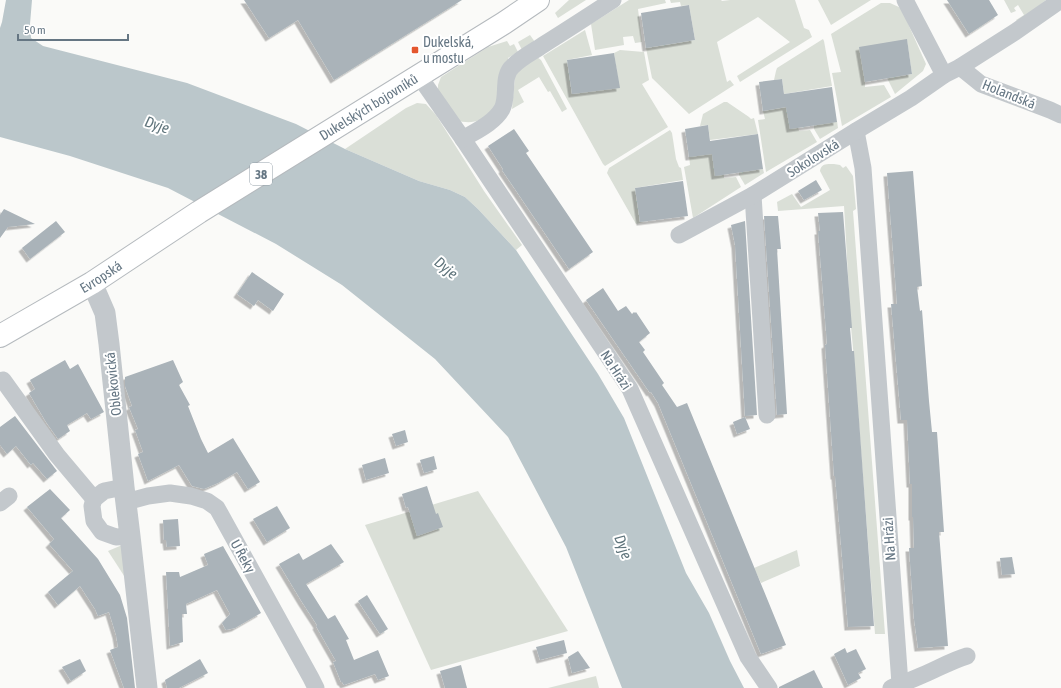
<svg xmlns="http://www.w3.org/2000/svg" width="1061" height="688" font-family="'Asap Condensed',sans-serif">
<style>
.green{fill:#dadfd7}
.water{fill:#bbc7cb}
.building{fill:#aab3b9;filter:url(#shadow)}
.lines{fill:none;stroke-linecap:round;stroke-linejoin:round}
.primary-casing{stroke:#b5babe;stroke-width:24}
.minor{stroke:#c3c8cc;stroke-width:17}
.tertiary{stroke:#c3c8cc;stroke-width:21}
.primary{stroke:#fff;stroke-width:22}
.poi-dot{fill:#e4572e;stroke:#fff;stroke-width:1.5}
.labels{text-anchor:middle;stroke-width:4;stroke-linejoin:round;paint-order:stroke}
.shield{fill:#fff;stroke:#939fa8;stroke-width:1}
.shield-label{font-size:13px;font-weight:bold;fill:#657683}
.poi-label{font-size:14px;fill:#657683;stroke:#fff;text-anchor:start}
.street-label{font-size:14px;fill:#657683;stroke:#fff}
.water-label{font-size:15px;font-style:italic;fill:#60757c;stroke:#fff}
</style>
<defs>
<filter id="shadow"><feDropShadow dx="-3.5" dy="3.5" stdDeviation="0" flood-color="#0004"/></filter>
</defs>
<rect width="100%" height="100%" fill="#fafaf8"/>
<!-- green -->
<g class="green">
<path d="M569,0H586L558,18L555,13Z"/>
<path d="M629,0H665L666,3L638,9L642,42L635,43L633,36L623,37L624,45L595,50L591,24Z"/>
<path d="M670,0H721L722,1L730,0H795L804,28L809,30L812,37L740,82L737,76L790,42L758,17L717,42L727,82L730,80L734,85L689,114L652,78L646,48L695,40L689,5L681,6L680,2L671,3Z"/>
<path d="M818,0H871L831,25Z"/>
<path d="M1004,0H1046L1018,22L1016,20L1024,15L1018,5L1014,8L1016,11L1011,13Z"/>
<path d="M881,3H890L901,8L926,64L923,71L895,94L887,78L912,74L907,40L865,81V87L884,85L891,97L842,126L832,73L841,72L831,34Z"/>
<path d="M585,30L592,55L567,60L572,94L619,86L614,53L620,50L644,52L649,80L642,84L668,127L605,166L603,164L543,56Z"/>
<path d="M530,35L535,42L522,50L518,42Z"/>
<path d="M823,39L824,41L832,86L784,94L782,79L774,80L776,71L777,68Z"/>
<path d="M507,41L510,46L514,44L518,52L508,58L509,62L494,113C478,121 473,125 455,120L438,93V85L441,77L488,47Z"/>
<path d="M537,57L541,60L567,109L562,112L550,91L548,92L539,77L518,90L524,102L512,109L515,76L522,67Z"/>
<path d="M724,102H727L749,117L751,119L754,118L758,134L710,140L708,125L700,126L703,114Z"/>
<path d="M417,103L426,104L436,115L484,191L522,245L516,250L478,209L465,197L450,190L419,181L345,149L406,108Z"/>
<path d="M786,107L798,127L799,131L810,130L817,142L766,172L758,120L765,119L763,111Z"/>
<path d="M837,121L838,128L820,139L814,129V125Z"/>
<path d="M670,130L672,133L676,159L679,167L681,168L683,180L635,188L640,222L647,221L636,224L607,173L609,168Z"/>
<path d="M712,153L724,174V178L736,177L741,187L693,218L684,167L690,165L689,156Z"/>
<path d="M834,164L840,165L843,168L846,166L853,176L856,209L853,211L885,634H875L854,359L851,327L844,206L778,211L777,202L792,194L801,207L830,190L820,171C821,163 828,164 834,164Z"/>
<path d="M763,169L764,173L745,185L739,175V172Z"/>
<path d="M478,491L568,631L431,670L365,525Z"/>
<path d="M127,543L130,585L108,551Z"/>
<path d="M797,550L800,566L761,583L754,568Z"/>
<path d="M596,676L599,688H548Z"/>
</g>
<!-- water -->
<path class="water" d="M6,0H32L30,24L31,38L43,46L187,83L296,124L345,149L419,181L450,190L465,197L478,209L516,250L598,374L624,418L686,573L709,613L730,661L744,688H622L566,547L508,437L435,359L342,285L276,244L168,188L70,156L0,137V28L2,22Z"/>
<!-- building -->
<g class="building">
<path d="M244,0H462L334,80L298,20L269,38Z"/>
<path d="M947,0H989L998,15L969,34Z"/>
<path d="M689,5L695,40L646,48L641,13Z"/>
<path d="M907,39L912,74L865,82L859,47Z"/>
<path d="M614,53L620,88L572,94L567,60Z"/>
<path d="M782,79L784,94L832,87L837,122L790,129L786,107L763,111L759,82Z"/>
<path d="M708,125L710,141L758,134L763,169L715,176L712,154L689,157L685,129Z"/>
<path d="M514,129L529,151L526,153L593,252L569,269L502,170L503,169L488,146Z"/>
<path d="M913,171L922,286L917,287L920,311L922,310L929,401L932,432H937L944,532H939L948,646L918,648L914,619L909,548H914L913,517H912V484H910L907,420H901L891,304H897L887,173Z"/>
<path d="M816,180L822,190L804,200L798,191Z"/>
<path d="M683,181L688,216L640,222L635,188Z"/>
<path d="M4,209L35,224L8,227L0,238V215Z"/>
<path d="M843,212L852,328H850L852,351H854L874,626L848,627L835,476H834L825,345L827,344L818,231H820L818,213Z"/>
<path d="M764,216H778L781,249H777L787,414L777,415Z"/>
<path d="M56,221L65,232L30,259L22,248Z"/>
<path d="M745,221L757,415L745,416L735,245L731,225Z"/>
<path d="M252,272L284,294L273,311L258,300L254,306L237,294Z"/>
<path d="M603,288L618,311L626,306L632,314L634,312L635,313L636,312L650,333L639,342L645,350L643,352L664,383L662,385L677,407L687,403L786,645L761,654L658,403L651,392L650,393L586,300Z"/>
<path d="M65,360L70,369L78,364L104,412L91,419L87,413L67,425L70,431L58,439L46,422L29,393L35,389L30,380Z"/>
<path d="M173,360L183,382L179,385L190,405L188,406L201,439L208,453L233,438L260,482L248,489L237,472L218,483L204,489L192,486L179,465L148,481L138,454L143,452L135,430L138,429L129,407L132,406L125,386V377Z"/>
<path d="M15,416L57,471L47,479L33,463L31,465L16,446L7,454L0,445V427Z"/>
<path d="M745,417L750,429L737,434L733,422Z"/>
<path d="M405,430L408,442L396,446L392,434Z"/>
<path d="M434,456L437,469L424,473L420,460Z"/>
<path d="M385,458L389,473L366,480L362,465Z"/>
<path d="M427,486L436,514L438,513L443,527L417,536L408,507L406,508L402,494Z"/>
<path d="M50,489L70,510L61,518L98,559L120,595L127,618L135,688H124L110,650L118,647L116,635L109,612L98,616L95,609L80,586L58,605L48,592L73,571L49,544L54,539L27,507Z"/>
<path d="M277,506L290,528L267,542L253,519Z"/>
<path d="M178,519L180,546L167,547L166,540H164L163,520Z"/>
<path d="M331,544L344,562L306,584L328,619L335,615L349,639L346,640L354,660L378,650L389,676L378,680L375,674L344,685L342,682H341L333,662L336,661L316,626L317,625L302,602L279,564L299,553L303,560Z"/>
<path d="M223,546L261,613L235,628L226,630L222,623L230,614L217,590L186,604L187,614H182L183,642L170,646L166,572H179L180,577L208,565L204,554Z"/>
<path d="M1012,557L1015,574L1002,575L1000,558Z"/>
<path d="M367,595L388,629L380,634L358,601Z"/>
<path d="M564,640L567,653L540,660L536,647Z"/>
<path d="M845,648L847,653L856,649L866,669L858,673L861,678L848,685L834,654Z"/>
<path d="M578,651L590,668L572,673L568,657Z"/>
<path d="M80,659L86,671L71,681L62,667Z"/>
<path d="M200,659L208,673L179,688H167L165,680Z"/>
<path d="M461,665L467,688H445L440,671Z"/>
<path d="M814,670L823,688H779V687Z"/>
</g>
<g class="lines">
<!-- primary casing -->
<g class="primary-casing">
<g id="primary">
<path id="s1" d="M0,336L92,283L199,212L504,23L538,0"/>
</g>
</g>
<!-- minor -->
<g class="minor">
<path d="M905,0L944,75"/>
<path d="M960,67L981,84L1050,110L1061,115"/>
<path d="M419,76L463,139L630,389L748,657L769,688"/>
<path d="M856,131L863,168L900,684"/>
<path d="M463,139C476,131 494,123 502,109C509,96 501,76 513,66C522,57 533,52 543,45C567,30 590,15 613,0"/>
<path d="M753,195L767,415"/>
<path d="M679,235L753,195L856,131L911,98L944,75L960,67L1015,32L1061,0"/>
<path d="M3,380L57,455L94,499"/>
<path d="M124,487L104,491L94,499L92,506L94,521L102,532L116,537L130,536"/>
<path d="M126,502L148,496L170,493L191,496L207,501L217,508L311,678L316,688"/>
<path d="M0,503L9,496"/>
<path d="M891,688C900,684 909,681 918,677C934,671 950,661 967,656"/>
</g>
<!-- tertiary -->
<path class="tertiary" d="M92,283L105,313L109,344L124,487L130,536L147,688"/>
<!-- primary -->
<use href="#primary" class="primary"/>
</g>
<!-- markers -->
<rect class="poi-dot" x="411" y="46" width="8" height="8" rx="2"/>
<g class="labels">
<!-- shield labels -->
<rect class="shield" x="250" y="163" width="22" height="22" rx="3"/>
<g class="shield-label">
<text x="261" y="179">38</text>
</g>
<!-- poi labels -->
<g class="poi-label">
<text x="423" y="47">Dukelská,<tspan x="423" dy="16">u mostu</tspan></text>
</g>
<!-- street labels -->
<g class="street-label">
<text transform="translate(1009 94) rotate(22)" y="5">Holandská</text>
<text dy="5" stroke="none"><textPath href="#s1" startOffset="434">Dukelských bojovníků</textPath></text>
<text transform="translate(813 158) rotate(-32)" y="5">Sokolovská</text>
<text dy="5" stroke="none"><textPath href="#s1" startOffset="117">Evropská</textPath></text>
<text transform="translate(616 370) rotate(57)" y="5">Na Hrázi</text>
<text transform="translate(113 384) rotate(-96)" y="5">Oblekovická</text>
<text transform="translate(889 539) rotate(-94)" y="5">Na Hrázi</text>
<text transform="translate(243 556) rotate(61)" y="5">U Řeky</text>
</g>
<!-- water labels -->
<g class="water-label">
<text transform="translate(157 125) rotate(19)" y="5">Dyje</text>
<text transform="translate(446 268) rotate(39)" y="5">Dyje</text>
<text transform="translate(623 547) rotate(69)" y="5">Dyje</text>
</g>
</g>
<!-- scale -->
<path d="M18 34v6h110v-6" fill="none" stroke="#657683" stroke-width="2"/>
<text x="24" y="34" font-size="12" fill="#657683" stroke="#ffffff" stroke-width="3" paint-order="stroke">50 m</text>
</svg>
